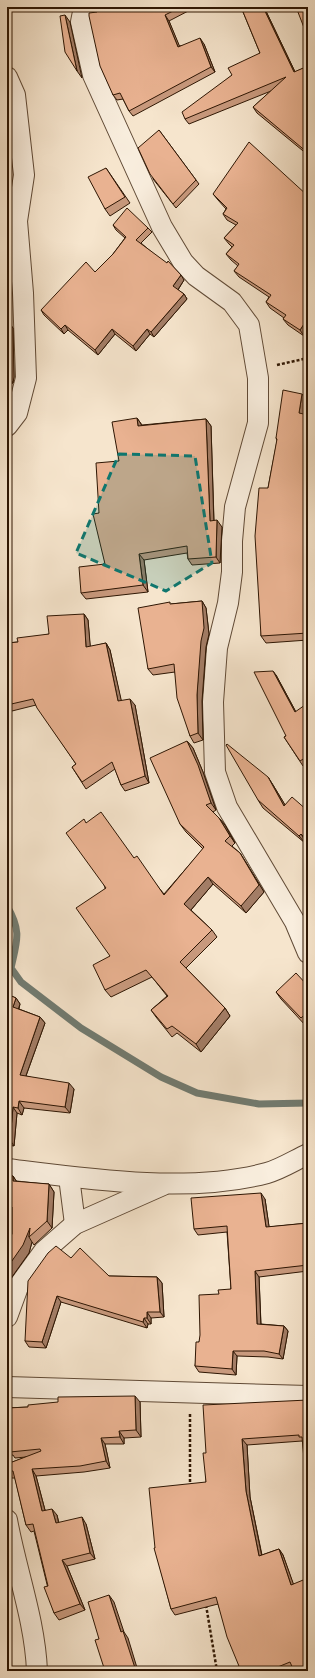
<svg xmlns="http://www.w3.org/2000/svg" width="315" height="1678" font-family="Cardo,serif">
<style>
.lines{fill:none;stroke-linecap:round;stroke-linejoin:round}
.stream{stroke:#717b71;stroke-width:7}
.minor-casing{stroke:#604a36;stroke-width:22}
.path{stroke:#2e1603;stroke-width:2.5;stroke-dasharray:3 2;stroke-linecap:butt}
.minor{stroke:#f9eede;stroke-width:20}
.wall{fill:#c8997d;stroke:#2e1603}
.shaded-wall{fill:#a37d66;stroke:#2e1603}
.building{fill:#e9b291;stroke:#2e1603}
.marked{fill:#0f766e;fill-opacity:0.2;stroke:#0f766e;stroke-width:3;stroke-dasharray:8 5;stroke-linejoin:round}
</style>
<rect width="100%" height="100%" fill="#f6e5cd"/>
<filter id="stains"><feTurbulence type="fractalNoise" baseFrequency=".005" numOctaves="4"/><feColorMatrix values="0 0 0 0 .2 0 0 0 0 .09 0 0 0 0 .02 0 0 0 .5 -.17"/></filter>
<radialGradient id="worn" r=".72"><stop offset=".6" stop-color="#630" stop-opacity="0"/><stop offset="1" stop-color="#630" stop-opacity=".3"/></radialGradient>
<g class="lines">
<!-- stream -->
<path class="stream" d="M7,906C22,931 17,941 11,968L21,982L81,1028L161,1077L197,1093L259,1104L308,1103"/>
<!-- minor casing -->
<g class="minor-casing">
<g id="minor">
<path d="M84,7L81,22L93,75L162,227L183,262L196,276L232,302L249,325L258,378V423L235,507L232,541V572L228,603L217,648L213,702L215,772L227,807L295,922L308,953"/>
<path d="M7,77L15,95L24,175L17,221L23,293L26,378L17,413L7,426"/>
<path d="M7,1169C87,1179 188,1194 267,1173C281,1169 295,1160 308,1154"/>
<path d="M69,1177L75,1224"/>
<path d="M7,1317L18,1287L44,1251L75,1224L163,1185"/>
<path d="M7,1387L308,1396"/>
<path d="M7,1520C16,1570 35,1620 37,1671"/>
</g>
</g>
<!-- path -->
<g class="path">
<path d="M277,365L308,358"/>
<path d="M190,1487V1414"/>
<path d="M206,1605L217,1671"/>
</g>
<!-- minor -->
<use href="#minor" class="minor"/>
</g>
<!-- wall -->
<g class="wall">
<path d="M97,7H190L192,9L169,21L179,46L204,44L215,72L133,116L129,111L123,99L117,100L113,95Z"/>
<path d="M241,7H264L295,72L308,66V155L257,113L253,107L271,91L189,124L185,119L232,75L260,53Z"/>
<path d="M159,130L199,184L176,208L153,179Z"/>
<path d="M106,168L130,203L110,216L105,209Z"/>
<path d="M213,194L308,196V331L304,336L288,325L283,319L284,318L270,308L266,302L269,297L239,277L234,271L238,266L231,260L226,254L232,247L229,244L224,238L236,225L227,220L223,214L226,209L218,200Z"/>
<path d="M113,225L148,228L152,232L141,243L184,280L178,290L184,294L187,299L154,337L150,334L136,351L115,334L98,355L68,330L64,334L44,315L41,310L95,272L113,254L125,238L116,230Z"/>
<path d="M7,255L8,257L10,270L7,272Z"/>
<path d="M7,320L13,328L14,377L13,383L7,387Z"/>
<path d="M302,394L307,400L305,414L308,415V640L266,643L261,636L268,488L277,441L276,438Z"/>
<path d="M137,418L142,425L206,419L211,426L214,520L222,527L220,563L192,565L188,559L187,553L144,560L148,592L86,599L81,593L105,564L99,513L119,461Z"/>
<path d="M202,601L206,608L209,634L206,647L202,701L203,740L194,743L190,736L175,672L153,675L148,669L171,604Z"/>
<path d="M84,614L88,620L90,647L106,643L110,650L121,701L135,705L149,783L125,791L121,785L115,769L86,789L72,767L76,764L36,705L8,712L7,710V643L18,642L49,634Z"/>
<path d="M276,675L296,712L308,709V762L303,766L284,737L286,736Z"/>
<path d="M187,741L193,748L203,772L216,810L213,812L219,818L225,825L235,843L232,846L240,853L245,861L264,892L246,913L213,884L191,910L212,930L217,937L186,968L225,1008L230,1016L201,1052L177,1033L172,1037L156,1017L151,1010L167,996L152,977L111,997L105,990L110,956L105,888L86,823L134,858L164,894L203,849L186,832L180,824Z"/>
<path d="M268,777L273,785L285,805L308,811V844L306,842L305,843L263,808L258,800Z"/>
<path d="M308,986V1024L306,1026L281,999L276,992Z"/>
<path d="M7,994L16,998L20,1004L19,1009L40,1017L45,1023L26,1076L74,1089L70,1113L24,1108L22,1115L17,1113L14,1146L7,1145Z"/>
<path d="M7,1176H13L17,1182L49,1184L54,1192L52,1228L34,1245L32,1242L29,1253L7,1283L12,1234V1214H7Z"/>
<path d="M265,1199L269,1227L308,1223V1271L259,1277L261,1324L284,1326L288,1331L283,1359L268,1357L237,1356L236,1375L199,1372L195,1366L199,1342L219,1294L231,1289L227,1232L198,1235L194,1229Z"/>
<path d="M71,1258L109,1276L157,1277L162,1283L164,1317L151,1318V1324H148L147,1328L61,1302L46,1348L29,1347L25,1341Z"/>
<path d="M308,1400V1485L306,1481L303,1443L302,1441L247,1445L250,1497L262,1555L279,1549L283,1555L293,1584V1669L289,1671H241L218,1604L175,1615L171,1609L155,1548L206,1482V1453Z"/>
<path d="M140,1402L141,1437L124,1438V1444H105L110,1468L84,1472L36,1476L45,1510L57,1515L59,1523L86,1524L95,1559L67,1566L85,1610L59,1620L54,1613L34,1531L31,1532L26,1525L15,1478H8L7,1477V1464L26,1457L15,1458L13,1455L7,1456V1408Z"/>
</g>
<!-- shaded-wall -->
<g class="shaded-wall">
<path d="M263,7H264L298,78L294,72Z"/>
<path d="M65,15L70,22L82,78L77,71Z"/>
<path d="M165,15L169,21L182,52L178,47Z"/>
<path d="M200,38L204,44L215,72L211,67Z"/>
<path d="M7,255L8,257L10,270L7,267Z"/>
<path d="M181,275L184,280L177,291L173,286Z"/>
<path d="M184,294L187,299L154,337L151,332Z"/>
<path d="M308,318V331L304,336L300,330Z"/>
<path d="M8,322L13,328L14,377L13,383L9,376Z"/>
<path d="M65,325L68,330L64,334L61,329Z"/>
<path d="M112,329L115,334L98,355L95,350Z"/>
<path d="M147,329L150,334L136,351L133,346Z"/>
<path d="M302,394L307,400L304,419L299,413Z"/>
<path d="M137,418L141,424L143,432L138,426Z"/>
<path d="M206,419L211,426L214,527L210,521Z"/>
<path d="M217,520L222,527L220,563L216,557Z"/>
<path d="M139,554L144,560L148,592L143,585Z"/>
<path d="M202,601L206,608L209,634L206,647L202,701L203,740L198,733L197,695Z"/>
<path d="M84,614L88,620L91,654L86,647Z"/>
<path d="M106,643L110,650L123,708L118,701Z"/>
<path d="M273,671L276,675L298,716L295,712Z"/>
<path d="M130,699L135,705L149,783L145,776Z"/>
<path d="M187,741L193,748L203,772L216,810L211,803Z"/>
<path d="M268,777L273,785L290,813L284,806Z"/>
<path d="M219,818L225,825L235,843L230,836Z"/>
<path d="M301,834L306,842L305,843L299,836Z"/>
<path d="M240,853L245,861L264,892L246,913L241,906Z"/>
<path d="M208,877L213,884L190,911L184,904Z"/>
<path d="M16,998L20,1004L17,1013L13,1007Z"/>
<path d="M225,1008L230,1016L201,1052L196,1044Z"/>
<path d="M40,1017L45,1023L24,1081L20,1075Z"/>
<path d="M69,1083L74,1089L70,1113L65,1107Z"/>
<path d="M19,1101L24,1108L22,1115L18,1108Z"/>
<path d="M13,1107L17,1113L14,1146L10,1140Z"/>
<path d="M13,1176L18,1184L13,1181Z"/>
<path d="M49,1184L54,1192L52,1228L47,1221Z"/>
<path d="M261,1193L265,1199L270,1233L266,1227Z"/>
<path d="M30,1228L29,1237L32,1242L29,1253L7,1284V1268Z"/>
<path d="M255,1271L259,1277L261,1329L257,1324Z"/>
<path d="M157,1277L162,1283L164,1317L160,1312Z"/>
<path d="M57,1296L61,1302L46,1348L42,1342Z"/>
<path d="M147,1312L151,1318V1324L147,1318Z"/>
<path d="M144,1318L148,1324L147,1328L143,1322Z"/>
<path d="M284,1326L288,1331L283,1359L279,1354Z"/>
<path d="M233,1351L237,1356L236,1375L232,1369Z"/>
<path d="M135,1396L140,1402L141,1437L136,1430Z"/>
<path d="M119,1431L124,1438V1444L120,1437Z"/>
<path d="M101,1438L105,1444L110,1468L106,1461Z"/>
<path d="M242,1439L247,1445L250,1497L263,1562L259,1556L246,1491Z"/>
<path d="M32,1469L36,1476L47,1518L42,1511Z"/>
<path d="M52,1509L57,1515L60,1530L56,1523Z"/>
<path d="M82,1517L86,1524L95,1559L90,1553Z"/>
<path d="M279,1549L283,1555L296,1591L291,1585Z"/>
<path d="M62,1560L67,1566L85,1610L80,1604Z"/>
<path d="M109,1595L114,1602L124,1632L128,1638L138,1671H136L121,1632Z"/>
</g>
<!-- building -->
<g class="building">
<path d="M97,7H181L165,15L178,47L200,38L211,67L129,111L120,93L113,95L100,66L89,16V13L97,12Z"/>
<path d="M241,7H263L294,72L308,66V153L253,107L286,77L185,119L182,112L232,75L228,68L260,53Z"/>
<path d="M296,7H308V38Z"/>
<path d="M65,15L77,71L65,52L60,16Z"/>
<path d="M159,130L196,180L173,204L150,174L138,148Z"/>
<path d="M249,142L308,196V318L300,330L283,319L286,315L266,302L271,295L234,271L239,264L226,254L234,245L224,238L238,223L223,214L227,208L213,194Z"/>
<path d="M106,168L125,197L105,209L88,177Z"/>
<path d="M127,208L148,228L136,240L167,263L168,261L181,275L173,286L184,294L151,332L147,329L133,346L112,329L95,350L65,325L61,329L41,310L86,262L95,272L113,254L126,237L113,225Z"/>
<path d="M7,320L8,322L10,370L9,376L7,377Z"/>
<path d="M283,390L302,394L299,413L308,415V633L261,636L255,536L259,488H268L277,439L276,438Z"/>
<path d="M137,418L138,426L206,419L210,521L217,520L216,557L188,559L187,546L139,554L143,585L81,593L79,567L105,564L93,514L99,513L96,463L119,461L112,422Z"/>
<path d="M202,601L204,628L201,641L197,695L198,733L190,736L177,698L174,664L148,669L138,608L170,602V604Z"/>
<path d="M84,614L86,647L106,643L118,701L130,699L145,776L121,785L112,762L82,782L72,767L76,764L37,708L33,699L7,705V643L18,642L17,638L49,634L47,616Z"/>
<path d="M273,671L295,712L305,705L308,709V756L300,761L284,737L286,736L254,672Z"/>
<path d="M187,741L198,765L211,803L206,805L219,818L230,836L225,841L240,853L259,885L241,906L208,877L184,904L212,930L180,962L225,1008L196,1044L172,1026L167,1029L151,1010L168,996L146,970L105,990L93,965L110,956L76,908L106,888L66,833L84,819L86,823L101,812L134,858L137,856L164,895L204,847L180,824L150,758Z"/>
<path d="M227,744L268,777L284,806L292,797L308,811V841L301,834L299,836L258,800L226,745Z"/>
<path d="M296,973L308,986V1012L301,1018L276,992Z"/>
<path d="M7,994L16,998L13,1007L40,1017L20,1075L69,1083L65,1107L19,1101L18,1108L13,1107L10,1140H7Z"/>
<path d="M7,1176H13V1181L49,1184L47,1221L29,1237L30,1228L23,1245L7,1268V1242L12,1234V1207H7Z"/>
<path d="M261,1193L266,1227L308,1223V1265L255,1271L257,1324L284,1326L279,1354L264,1351H233L232,1369L195,1366L196,1342H199L200,1335L199,1295L219,1294L218,1290L231,1289L227,1226L194,1229L191,1198Z"/>
<path d="M56,1246L71,1258L80,1248L109,1276L157,1277L160,1312H147V1318H144L143,1322L57,1296L42,1342L25,1341L28,1281L48,1253Z"/>
<path d="M135,1396L136,1430L119,1431L120,1437L101,1438L106,1461L80,1466L32,1469L42,1511L52,1509L56,1523L82,1517L90,1553L62,1560L80,1604L54,1613L44,1587L48,1586L33,1524L26,1525L13,1471H7V1464L41,1451L40,1449L10,1452V1449H7V1408L28,1407V1405L58,1402V1397Z"/>
<path d="M308,1400V1480L306,1481L302,1437H299V1435L242,1439L246,1491L259,1556L279,1549L291,1585L308,1578V1671H294L290,1662L268,1671H241L227,1637L216,1597L171,1609L154,1548H155L149,1488L206,1482L203,1453H206L203,1405Z"/>
<path d="M109,1595L121,1632L123,1631L136,1671H105L95,1640L99,1639L88,1602Z"/>
</g>
<!-- marked area -->
<path class="marked" d="M119,454L195,456L212,563L166,591L76,553Z"/>
<!-- margin -->
<rect width="315" height="1678" fill="none" stroke="#f6e5cd" stroke-width="24"/>
<rect x="8" y="8" width="299" height="1662" fill="none" stroke="#2e1603" stroke-width="2"/>
<rect x="12" y="12" width="291" height="1654" fill="none" stroke="#2e1603"/>
<rect width="100%" height="100%" filter="url(#stains)"/>
<rect width="100%" height="100%" fill="url(#worn)"/>
</svg>
